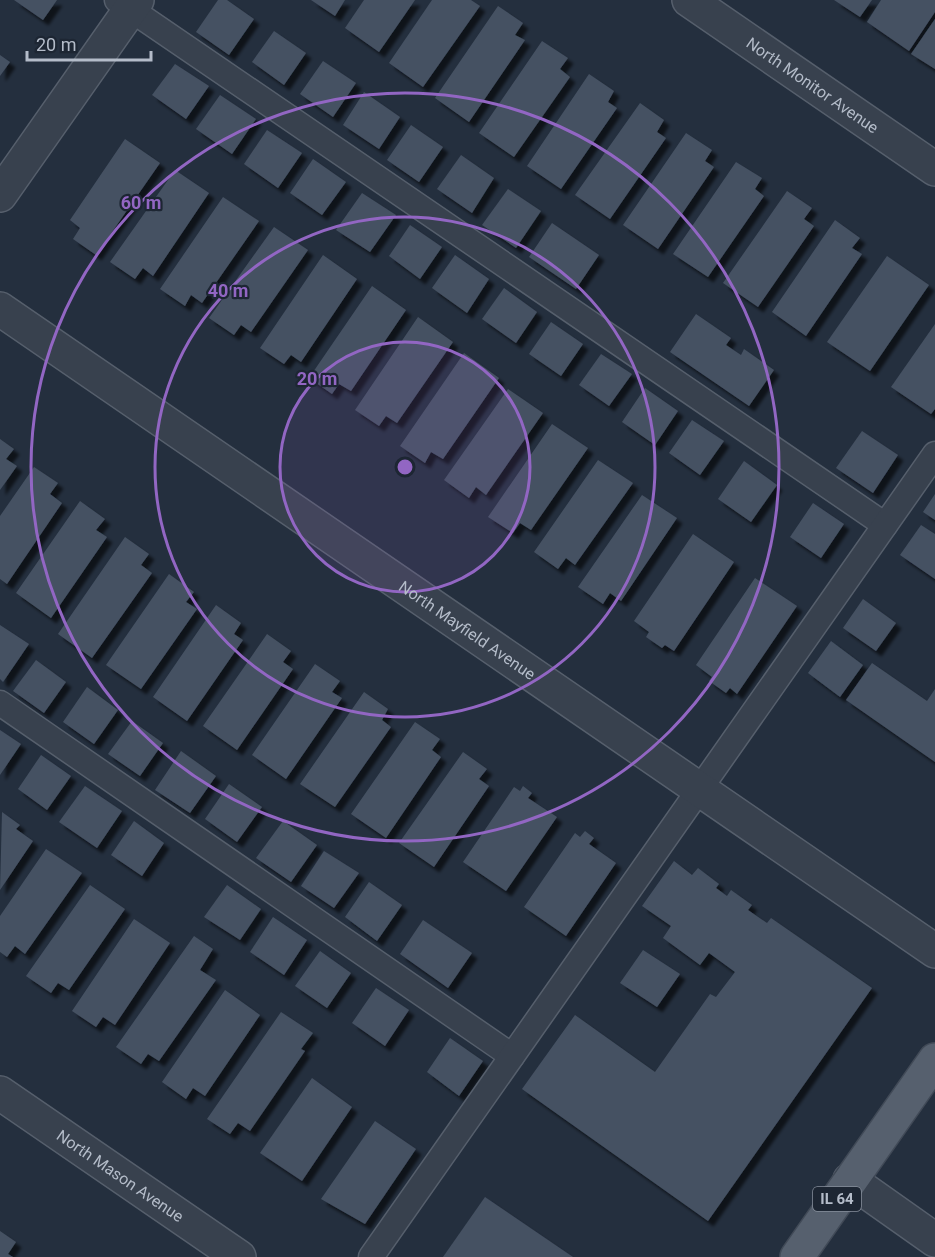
<svg xmlns="http://www.w3.org/2000/svg" width="935" height="1257" font-family="Roboto,sans-serif">
<style>
.building{fill:#455162;filter:url(#shadow)}
.lines{fill:none;stroke-linecap:round;stroke-linejoin:round}
.service-casing{stroke:#565f6c;stroke-width:27}
.minor-casing{stroke:#565f6c;stroke-width:36}
.primary-casing{stroke:#414a57;stroke-width:36}
.service{stroke:#38414e;stroke-width:24}
.minor{stroke:#38414e;stroke-width:33}
.primary{stroke:#56606e;stroke-width:33}
.ring{fill:none;stroke:#9266c3;stroke-width:3}
.labels{text-anchor:middle;stroke-width:4.5;stroke-linejoin:round;paint-order:stroke}
.shield{fill:#1d2633;stroke:#878f9c;stroke-width:1.5}
.shield-label{font-size:15px;font-weight:bold;fill:#b4bcc9}
.street-label{font-size:16px;fill:#b4bcc9;stroke:#1d2633}
.centre{fill:#9266c3;stroke:#1d2633;stroke-width:3}
.ring-label{font-size:18px;text-anchor:middle;font-weight:bold;fill:#9266c3;stroke:#1d2633;stroke-width:4.5;stroke-linejoin:round;paint-order:stroke}
</style>
<defs>
<filter id="shadow"><feDropShadow dx="5.5" dy="5.5" stdDeviation="1.5" flood-color="#0009"/></filter>
</defs>
<rect width="100%" height="100%" fill="#242f3e"/>
<!-- building -->
<g class="building">
<path d="M14,0H57L43,20Z"/>
<path d="M218,0H227L254,19L229,55L196,32Z"/>
<path d="M311,0H345L335,16Z"/>
<path d="M364,0H415L379,52L345,28Z"/>
<path d="M432,0H471L480,6L423,87L389,63Z"/>
<path d="M834,0H872L860,17Z"/>
<path d="M881,0H935V12L909,51L867,22Z"/>
<path d="M498,6L523,23L515,35L525,40L469,122L435,98Z"/>
<path d="M935,19V69L911,54Z"/>
<path d="M274,31L306,53L284,85L252,62Z"/>
<path d="M542,41L568,58L560,69L570,77L514,157L479,133Z"/>
<path d="M0,55L10,62L0,76Z"/>
<path d="M323,61L356,83L333,117L300,94Z"/>
<path d="M175,64L209,86L186,119L152,95Z"/>
<path d="M589,74L614,91L608,102L617,108L561,189L527,166Z"/>
<path d="M364,92L400,117L379,149L343,125Z"/>
<path d="M220,95L256,119L232,154L196,129Z"/>
<path d="M640,103L664,120L657,132L666,138L610,219L575,195Z"/>
<path d="M411,125L443,147L419,182L387,160Z"/>
<path d="M267,130L302,153L278,188L244,164Z"/>
<path d="M686,133L712,150L705,161L714,167L658,249L623,225Z"/>
<path d="M125,139L160,163L96,255L73,239L80,228L70,220Z"/>
<path d="M461,155L494,178L472,213L437,189Z"/>
<path d="M313,159L346,182L322,215L290,193Z"/>
<path d="M736,162L762,178L755,189L764,196L708,277L673,254Z"/>
<path d="M175,170L209,193L153,276L143,268L135,279L110,262Z"/>
<path d="M508,189L541,211L516,248L482,225Z"/>
<path d="M787,191L812,208L804,219L814,226L758,307L723,283Z"/>
<path d="M362,193L396,215L370,252L336,230Z"/>
<path d="M223,197L259,221L202,303L191,295L185,306L160,289Z"/>
<path d="M835,220L860,238L852,248L862,254L806,336L772,312Z"/>
<path d="M552,223L599,255L576,289L529,257Z"/>
<path d="M410,225L442,247L420,279L389,256Z"/>
<path d="M274,227L308,250L251,332L241,325L234,335L209,318Z"/>
<path d="M323,255L357,279L301,362L291,355L284,364L260,348Z"/>
<path d="M455,255L489,279L467,313L432,288Z"/>
<path d="M887,256L929,285L870,371L827,342Z"/>
<path d="M372,286L406,310L351,391L339,384L332,394L309,378Z"/>
<path d="M504,288L537,312L516,343L482,319Z"/>
<path d="M696,314L731,338L726,345L741,355L744,349L774,370L749,406L670,352Z"/>
<path d="M418,317L453,342L397,423L386,416L379,426L355,410Z"/>
<path d="M551,322L583,344L561,376L529,354Z"/>
<path d="M935,324V409L931,414L891,387Z"/>
<path d="M464,353L499,378L443,459L431,452L425,463L400,446Z"/>
<path d="M601,354L632,374L609,406L579,385Z"/>
<path d="M645,388L678,411L655,445L622,422Z"/>
<path d="M508,389L543,413L486,495L476,487L469,498L444,480Z"/>
<path d="M692,420L724,441L700,475L669,453Z"/>
<path d="M552,424L588,448L531,530L520,523L513,533L488,517Z"/>
<path d="M862,431L898,455L873,493L836,468Z"/>
<path d="M0,439L14,449L6,459L17,466L0,490Z"/>
<path d="M598,460L633,483L575,565L566,558L558,569L534,552Z"/>
<path d="M744,461L777,485L751,522L718,499Z"/>
<path d="M34,467L58,483L50,494L62,503L7,584L0,579V516Z"/>
<path d="M935,494V520L923,512Z"/>
<path d="M642,495L677,518L621,601L610,593L603,604L578,587Z"/>
<path d="M80,501L105,519L96,530L107,537L51,618L16,593Z"/>
<path d="M813,503L844,524L821,558L790,537Z"/>
<path d="M921,525L935,534V579L900,555Z"/>
<path d="M693,534L734,562L674,651L665,645L662,648L646,637L649,632L634,621Z"/>
<path d="M125,537L149,554L141,565L152,573L92,658L58,634Z"/>
<path d="M169,574L194,592L186,602L197,609L141,689L106,665Z"/>
<path d="M755,578L797,606L737,694L730,688L726,693L709,681L712,677L696,665Z"/>
<path d="M863,599L896,623L876,651L843,628Z"/>
<path d="M216,605L241,623L234,634L243,640L187,721L153,697Z"/>
<path d="M0,625L29,644L3,682L0,679Z"/>
<path d="M267,634L291,651L283,662L293,669L237,750L203,726Z"/>
<path d="M831,641L863,665L840,697L808,673Z"/>
<path d="M36,660L66,682L44,713L13,691Z"/>
<path d="M872,663L927,701L935,689V762L846,700Z"/>
<path d="M315,664L340,681L332,692L342,698L286,779L252,755Z"/>
<path d="M87,687L118,710L94,744L63,722Z"/>
<path d="M364,692L388,709L382,720L391,727L335,807L300,784Z"/>
<path d="M132,721L163,743L140,776L108,754Z"/>
<path d="M415,722L440,739L432,750L441,757L386,838L351,814Z"/>
<path d="M0,730L21,744L0,775Z"/>
<path d="M181,751L216,776L190,813L155,790Z"/>
<path d="M463,752L487,769L479,779L489,786L434,867L399,843Z"/>
<path d="M41,755L71,776L47,810L18,789Z"/>
<path d="M229,784L262,807L237,842L205,819Z"/>
<path d="M85,786L122,811L97,848L59,822Z"/>
<path d="M523,786L532,793L528,798L557,817L506,891L463,862L514,787L520,791Z"/>
<path d="M2,812L20,825L16,829L33,841L0,890Z"/>
<path d="M134,821L164,843L142,876L111,855Z"/>
<path d="M283,821L317,845L291,882L256,858Z"/>
<path d="M585,831L594,838L589,844L616,863L566,936L524,907L575,833L580,837Z"/>
<path d="M46,849L82,873L25,954L15,946L7,957L0,952V916Z"/>
<path d="M324,851L359,873L334,908L301,886Z"/>
<path d="M674,861L692,875L698,868L719,884L716,888L727,896L731,890L752,905L748,910L767,923L771,918L872,988L708,1221L522,1089L575,1015L655,1072L710,994L716,997L735,972L709,953L700,965L663,938L671,926L642,906Z"/>
<path d="M369,882L402,905L377,941L345,917Z"/>
<path d="M90,885L125,909L69,990L58,983L51,993L26,976Z"/>
<path d="M227,885L261,909L240,940L204,917Z"/>
<path d="M273,917L307,940L284,975L250,952Z"/>
<path d="M134,919L170,943L115,1025L103,1017L96,1027L72,1011Z"/>
<path d="M423,920L472,953L448,988L400,954Z"/>
<path d="M194,936L213,949L200,970L216,980L159,1061L148,1054L141,1064L116,1047Z"/>
<path d="M643,950L680,974L657,1007L620,983Z"/>
<path d="M320,951L351,973L327,1008L295,986Z"/>
<path d="M376,988L409,1010L385,1046L352,1023Z"/>
<path d="M225,990L260,1015L205,1096L193,1088L186,1099L162,1082Z"/>
<path d="M281,1012L313,1033L301,1049L305,1051L250,1131L238,1123L230,1134L207,1119Z"/>
<path d="M450,1038L483,1061L459,1096L427,1072Z"/>
<path d="M312,1078L352,1107L302,1181L260,1153Z"/>
<path d="M375,1121L416,1149L365,1224L321,1199Z"/>
<path d="M485,1197L573,1257H443Z"/>
<path d="M0,1231L16,1242L8,1254L13,1257H0Z"/>
</g>
<g class="lines">
<!-- service casing -->
<g class="service-casing">
<g id="service">
<path d="M117,0L885,525"/>
<path d="M0,703L512,1056"/>
<path d="M371,1257L935,454"/>
</g>
</g>
<!-- minor casing -->
<g class="minor-casing">
<g id="minor">
<path id="s1" d="M689,0L935,169"/>
<path d="M0,195L137,0"/>
<path id="s2" d="M0,309L935,951"/>
<path id="s3" d="M0,1093L239,1257"/>
<path d="M850,1180L935,1240"/>
</g>
</g>
<!-- primary casing -->
<g class="primary-casing">
<path id="primary" d="M797,1257L935,1060"/>
</g>
<!-- service -->
<use href="#service" class="service"/>
<!-- minor -->
<use href="#minor" class="minor"/>
<!-- primary -->
<use href="#primary" class="primary"/>
</g>
<!-- distance rings -->
<circle cx="405" cy="467" r="125" fill="#9266c3" fill-opacity=".12"/>
<g class="ring">
<circle cx="405" cy="467" r="125"/>
<circle cx="405" cy="467" r="250"/>
<circle cx="405" cy="467" r="374"/>
</g>
<g class="labels">
<!-- shield labels -->
<rect class="shield" x="813" y="1187" width="48" height="24" rx="4.5"/>
<g class="shield-label">
<text x="837" y="1204">IL 64</text>
</g>
<!-- street labels -->
<g class="street-label">
<text dy="6" stroke="none"><textPath href="#s1" startOffset="150">North Monitor Avenue</textPath></text>
<text dy="6" stroke="none"><textPath href="#s2" startOffset="567">North Mayfield Avenue</textPath></text>
<text dy="6" stroke="none"><textPath href="#s3" startOffset="146">North Mason Avenue</textPath></text>
</g>
</g>
<circle cx="405" cy="467" r="9" class="centre"/>
<g class="ring-label">
<text x="141" y="209">60 m</text>
<text x="228" y="297">40 m</text>
<text x="317" y="385">20 m</text>
</g>
<!-- scale -->
<path d="M27 51v9h124v-9" fill="none" stroke="#b4bcc9" stroke-width="3"/>
<text x="36" y="51" font-size="18" fill="#b4bcc9" stroke="#1d2633" stroke-width="4.5" paint-order="stroke">20 m</text>
</svg>
